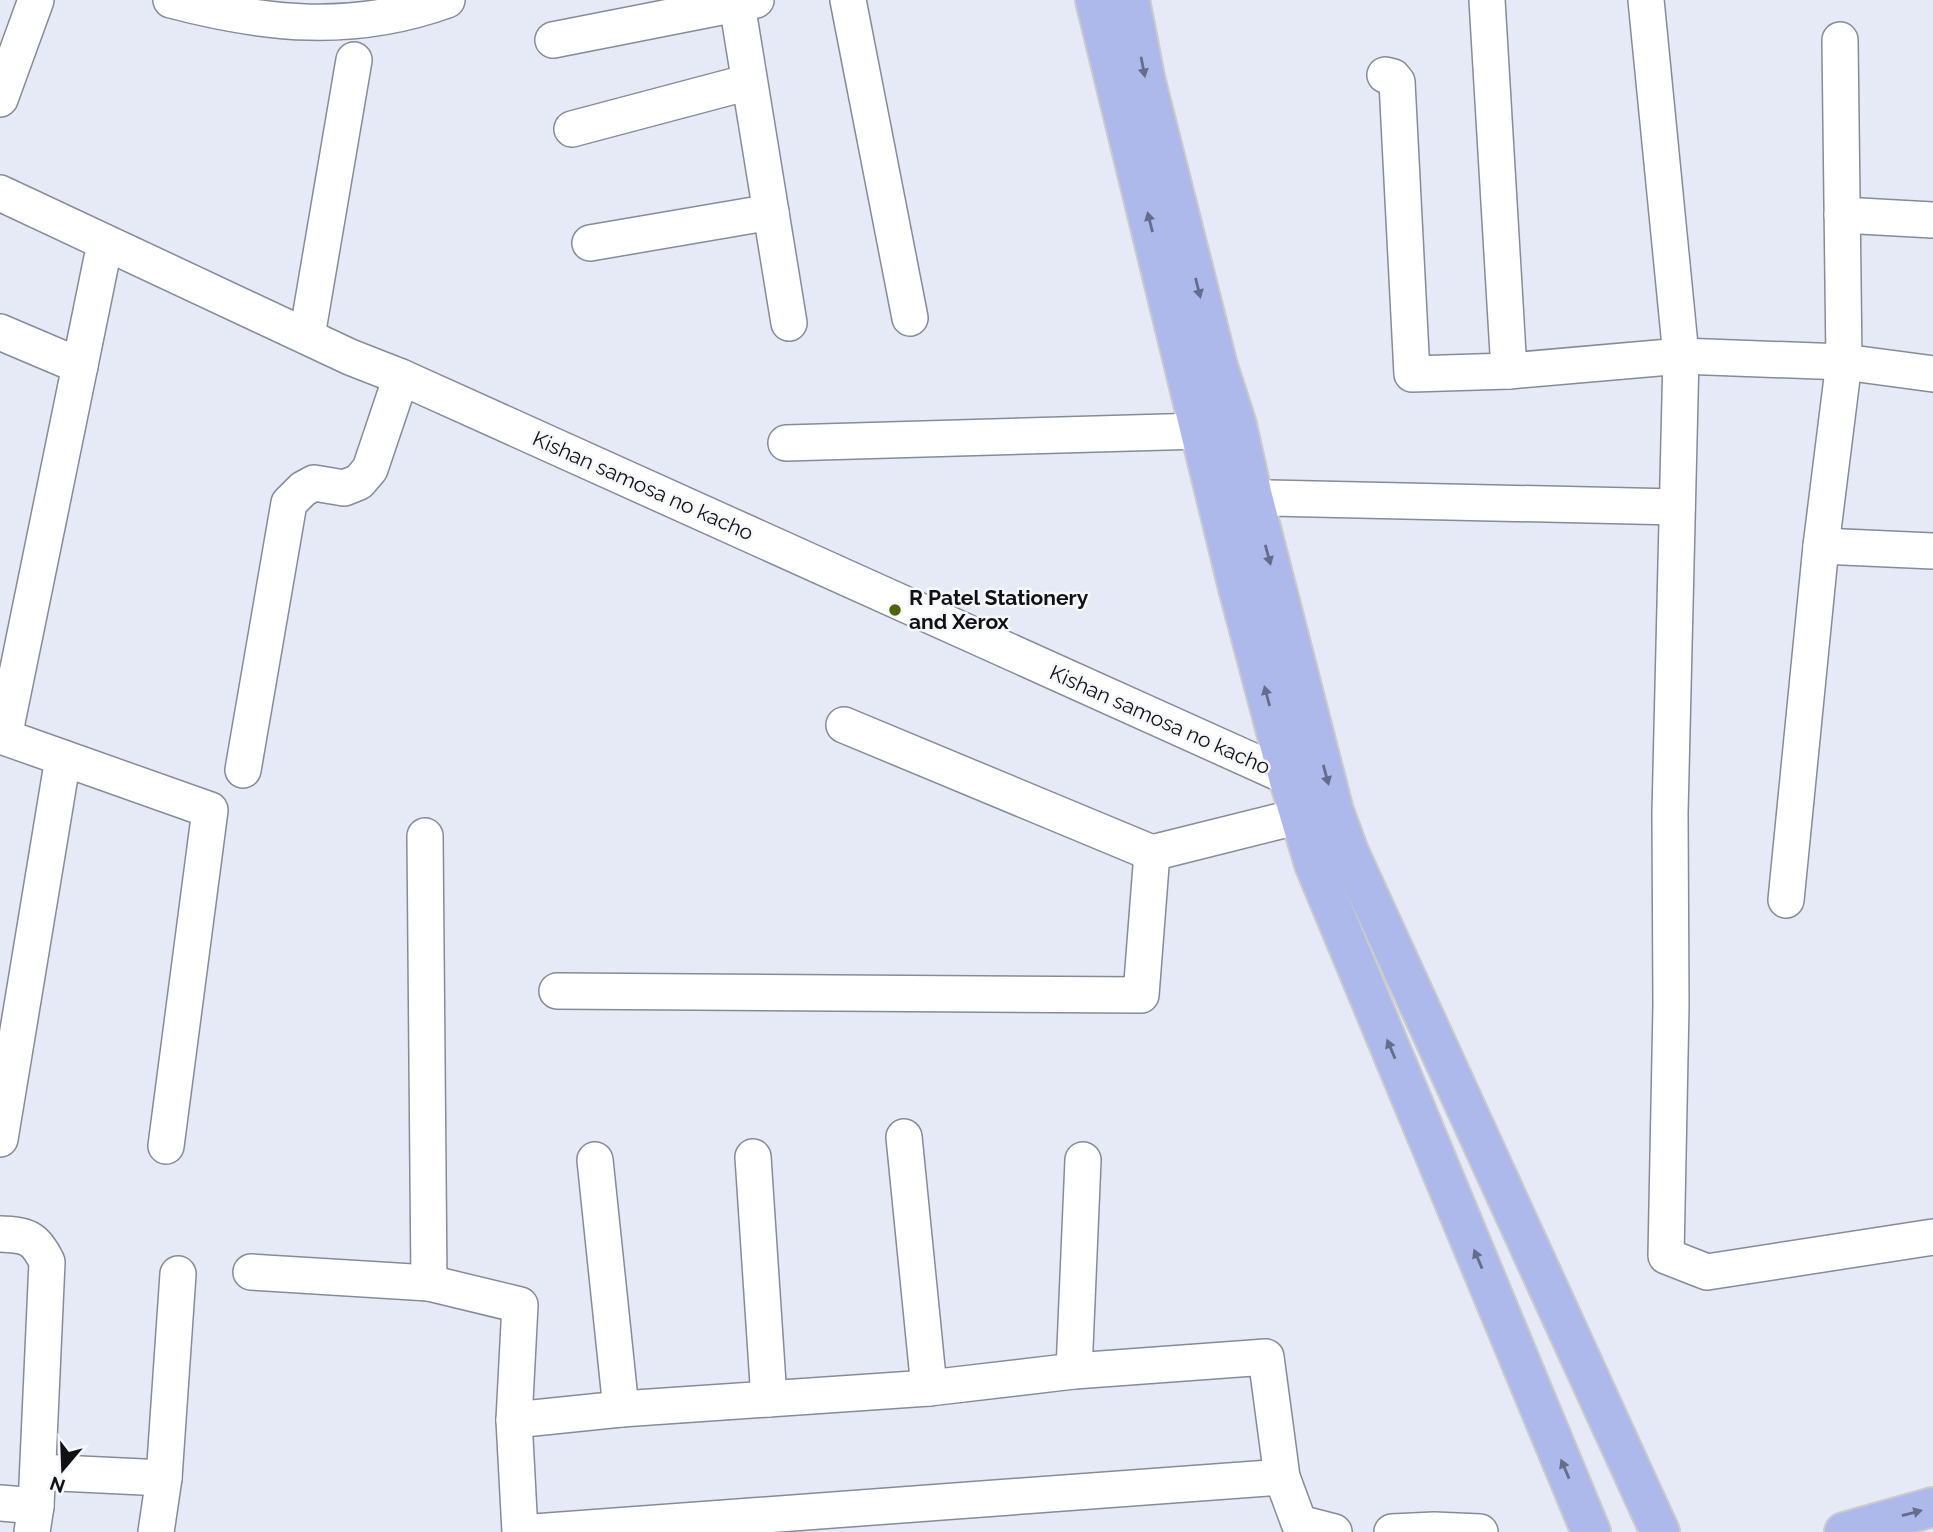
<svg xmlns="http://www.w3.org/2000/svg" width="1933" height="1532" font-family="Raleway,sans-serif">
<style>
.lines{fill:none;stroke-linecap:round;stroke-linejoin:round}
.minor-casing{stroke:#878b97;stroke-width:38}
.primary-casing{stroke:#cacbcc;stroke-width:42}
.minor{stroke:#fff;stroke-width:35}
.primary{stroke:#adb9ea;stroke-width:38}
.oneway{fill:#666d8a}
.poi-dot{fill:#4f630c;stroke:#f6f7fd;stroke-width:2.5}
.labels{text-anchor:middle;stroke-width:5;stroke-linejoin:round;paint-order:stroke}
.street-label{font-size:21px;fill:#101115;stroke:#f6f7fd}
.poi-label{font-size:21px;font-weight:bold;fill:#101115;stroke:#f6f7fd;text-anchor:start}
</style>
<rect width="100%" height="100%" fill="#e6eaf7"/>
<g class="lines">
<!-- minor casing -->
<g class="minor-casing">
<g id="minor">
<path d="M171,0C266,25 353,34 447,0"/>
<path d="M848,0L910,318"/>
<path d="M1487,0L1509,371"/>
<path d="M1646,0L1681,356L1670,813L1671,1006L1666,1256L1707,1272L1933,1237"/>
<path d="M737,4L789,323"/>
<path d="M553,40L756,0"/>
<path d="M1385,75L1393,77L1397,82L1412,374L1509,371L1681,356L1844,362L1933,374"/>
<path d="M0,99L36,0"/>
<path d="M572,129L749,82"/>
<path d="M0,193L350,357L401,377L1288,777"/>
<path d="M1842,215L1933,220"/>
<path d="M105,243L4,737L210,810L166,1146"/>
<path d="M590,243L771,212"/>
<path d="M0,332L80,366"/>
<path d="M307,336L354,60"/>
<path d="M786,443L1201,431"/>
<path d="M1226,497L1677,507"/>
<path d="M1821,546L1933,551"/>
<path d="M844,725L1152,853"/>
<path d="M243,770L289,503L303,489L314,483L344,488L359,482L370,469L401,377"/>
<path d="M425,836L429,1283L520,1305L514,1420L520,1532"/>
<path d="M1786,900L1821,546L1844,362L1840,40"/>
<path d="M557,991L1141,995L1152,853L1300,816"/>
<path d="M904,1137L929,1388"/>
<path d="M0,1139L63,758"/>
<path d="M753,1157L769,1399"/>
<path d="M595,1160L621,1409"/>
<path d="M0,1234C27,1235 35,1237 47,1262L36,1506L32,1532"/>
<path d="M251,1272L429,1283"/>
<path d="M1074,1371L1083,1160"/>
<path d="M514,1420L621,1409L929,1388L1074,1371L1266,1357L1282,1477L1299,1523L1334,1532"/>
<path d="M38,1472L164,1478"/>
<path d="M0,1503L36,1506"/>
<path d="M156,1532L164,1478L178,1274"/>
<path d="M534,1532L1282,1477"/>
<path d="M1392,1532L1434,1530L1480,1532"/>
</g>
</g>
<!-- primary casing -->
<g class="primary-casing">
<g id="primary">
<path d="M1095,0L1238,588L1288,777L1314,864L1591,1532"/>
<path d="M1130,0L1146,82L1218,366L1237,425L1253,497L1334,811L1349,852L1660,1532"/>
<path d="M1844,1532L1933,1507"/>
</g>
</g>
<!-- minor -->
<use href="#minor" class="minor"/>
<!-- primary -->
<use href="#primary" class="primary"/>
</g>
<!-- one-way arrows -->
<defs><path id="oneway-solid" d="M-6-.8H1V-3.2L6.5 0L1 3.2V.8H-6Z" transform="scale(1.75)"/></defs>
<g class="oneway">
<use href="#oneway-solid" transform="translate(1143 67) rotate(79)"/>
<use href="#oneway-solid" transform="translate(1150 222) rotate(-104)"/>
<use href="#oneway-solid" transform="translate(1198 288) rotate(76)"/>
<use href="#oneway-solid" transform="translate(1268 555) rotate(75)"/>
<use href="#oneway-solid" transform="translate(1267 696) rotate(-105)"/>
<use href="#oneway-solid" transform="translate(1326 775) rotate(75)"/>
<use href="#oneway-solid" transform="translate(1391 1049) rotate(-113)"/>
<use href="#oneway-solid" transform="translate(1478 1259) rotate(-113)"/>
<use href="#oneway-solid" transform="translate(1565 1469) rotate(-113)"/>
<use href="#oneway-solid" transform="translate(1912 1513) rotate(-15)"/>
</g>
<!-- markers -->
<circle class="poi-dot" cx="895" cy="610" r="7"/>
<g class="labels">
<!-- street labels -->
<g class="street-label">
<text transform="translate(643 486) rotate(24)" y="7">Kishan samosa no kacho</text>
<text transform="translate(1160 720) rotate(24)" y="7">Kishan samosa no kacho</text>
</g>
<!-- poi labels -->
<g class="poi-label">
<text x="909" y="605">R Patel Stationery<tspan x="909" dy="24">and Xerox</tspan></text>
</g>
</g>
<!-- north arrow -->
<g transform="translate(63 1469) rotate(199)" stroke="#f6f7fd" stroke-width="5" paint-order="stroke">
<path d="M0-5L12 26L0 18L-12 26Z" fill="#101115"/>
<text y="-10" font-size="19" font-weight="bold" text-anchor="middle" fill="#101115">N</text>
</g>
</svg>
